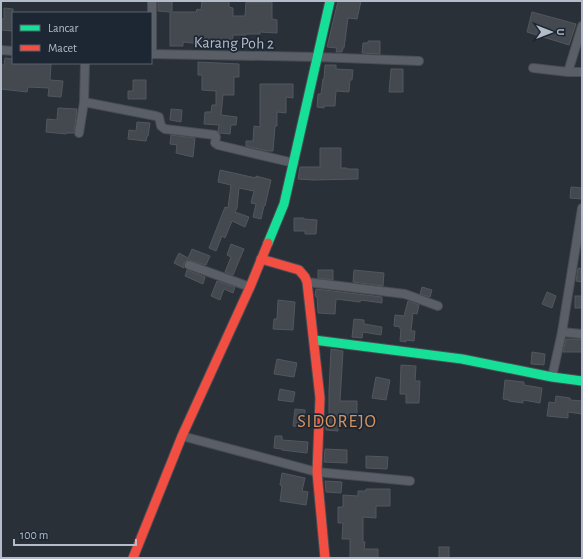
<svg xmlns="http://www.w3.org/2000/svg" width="583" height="559" font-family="'Alegreya Sans',sans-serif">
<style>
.building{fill:#444950;stroke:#52575f}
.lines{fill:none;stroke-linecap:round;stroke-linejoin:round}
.street-casing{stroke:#484c53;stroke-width:10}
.fast-casing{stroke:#484c53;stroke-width:11}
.jam-casing{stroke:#484c53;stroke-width:11}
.street{stroke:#5a5e66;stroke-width:8}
.fast{stroke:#16e098;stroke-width:9}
.jam{stroke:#f24e42;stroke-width:9}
.labels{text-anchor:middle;stroke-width:3.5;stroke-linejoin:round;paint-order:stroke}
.street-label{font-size:16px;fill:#b4bcc9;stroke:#1d2633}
.quarter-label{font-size:18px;letter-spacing:1px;fill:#d59563;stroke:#1d2633}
</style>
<rect width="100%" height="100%" fill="#2a3038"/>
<!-- building -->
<g class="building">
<path d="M158,1H172V12H196L197,9L201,10L202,1H229V7L233,8V16H245L246,2H272V19L277,20V33L260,32V34H246V35H233L232,47H219V43L201,42V44L183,42V46H170V12L158,11Z"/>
<path d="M338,1H361L357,19L348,18L344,48H343L342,52H336L337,48L327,47Z"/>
<path d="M4,8L13,9V31L1,30V19H4Z"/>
<path d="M532,12L576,24L569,45L527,32Z"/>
<path d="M368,41H380V54L362,53L363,43H368Z"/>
<path d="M5,58L13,59V63H33L51,64L50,80L63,81L61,97L48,96L49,88L28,87L27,92L1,89V65H4Z"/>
<path d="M198,62L239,64V77H234V95H223L221,115L237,117L236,125H231L230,134L220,133L218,131L219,125L204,124L205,112H211L212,105H216V91L202,90V75H198Z"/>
<path d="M325,65H336V69L353,70L352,80H350L349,92L336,91L335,106H324V108L317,107L318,94H321L323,79H324Z"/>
<path d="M391,69H403V92H389Z"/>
<path d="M133,80H146V99H128V91H133Z"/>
<path d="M260,84H293V98L286,97V113L277,112V126H275L273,151H267L246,146V141H253L254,126L260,127Z"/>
<path d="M58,108L77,109L74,133H66V134L46,132L47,119L57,120Z"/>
<path d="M171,109L182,110L181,122L170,120Z"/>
<path d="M137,122L150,123L148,136H147L146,141L128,139L129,130L136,131Z"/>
<path d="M171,135L195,138L193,157L176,153L177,145L170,144Z"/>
<path d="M320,148H341V168H347V169H358V179L313,180L298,179L300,167H320Z"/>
<path d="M220,170L256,178V176L271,180L265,206H264L261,219L253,217L256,204L251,203L254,191L239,188L237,208L235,212L249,217L245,227L232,221L225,238L222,236L216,251L209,248L225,207L228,208L231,185L218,182Z"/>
<path d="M571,187L582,188V199L570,198Z"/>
<path d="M294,218H304V219L317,220L316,234H305V231H294Z"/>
<path d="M231,244L244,249L233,275L225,272L231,257L227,255Z"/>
<path d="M192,249L210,256L206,265L188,260L186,261L184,263V268L174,263L179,253L188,258Z"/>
<path d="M578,268L582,269V282L576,281Z"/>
<path d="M187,270L205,277L203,284L185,276Z"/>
<path d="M318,270H333V280L318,278Z"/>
<path d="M354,270L384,273L383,286L353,282Z"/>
<path d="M217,281L235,287L233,293L224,289L220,300L211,296Z"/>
<path d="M422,287L432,290L430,297L420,294Z"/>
<path d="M316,289L382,297V303L361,300L360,302L336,299L335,314L318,313L317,297H316L315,295Z"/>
<path d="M547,292L556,296L552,308L542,304Z"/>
<rect x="575" y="296" width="7" height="12"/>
<path d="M278,300L295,302L293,330L273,329L274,319H277Z"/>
<path d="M408,301L419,305L417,314L413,313L411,331H415L414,341L406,340V342L400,341L401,329H400V327L394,326L395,315L404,316Z"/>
<path d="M354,319L364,320V324L382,327L381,335L363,332L362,338L352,337Z"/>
<path d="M566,339H582V352H563Z"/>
<path d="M331,349L343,351L340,401H357V418L339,417L338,431L326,430V423H329V391Z"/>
<path d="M532,352L545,354L544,365L531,364Z"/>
<path d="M277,359L297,363L294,377L274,374Z"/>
<path d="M401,365L416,366L415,381H420L419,403H406V394H400Z"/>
<path d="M376,377L390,380L386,400L372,398Z"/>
<path d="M505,380L524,382V385L542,388L540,403L523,400V403L509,401V400L503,399Z"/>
<path d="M280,389L295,392L293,402L278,400Z"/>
<path d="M556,396L570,398V400L582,401V414L568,412V418L547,416L549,402L555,403Z"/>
<path d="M295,409L305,410L304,427L293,426Z"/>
<path d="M275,436H282V440L308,442L307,453L282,450V449L274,448Z"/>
<path d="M325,449L347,450V463L324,462Z"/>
<path d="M366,456L388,457L387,469L366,468Z"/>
<path d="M282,473L305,478L302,491L308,492L306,505L280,501L282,486L280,485Z"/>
<path d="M325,481L342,482L341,493L326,492Z"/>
<path d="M366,489H390V506H376V518L363,517V542H365L364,549H378V558H350V539H342L343,523H338V507H343V495L358,496V491H366Z"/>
<rect x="439" y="547" width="10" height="11"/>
</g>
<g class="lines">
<!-- street casing -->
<g class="street-casing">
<g id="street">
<path d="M152,1V54"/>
<path d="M1,50L13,51"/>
<path d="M151,54L317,57L419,61"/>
<path d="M85,63L84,102L156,116L159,117L161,126L165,129L215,135L216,137L215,143L218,145L294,163"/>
<path d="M533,68L568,72H582"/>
<path d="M568,72L582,26"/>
<path d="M79,133L84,102"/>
<path d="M189,265L250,287"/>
<path d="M307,282L405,294L438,306"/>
<path d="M562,332L582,334"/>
<path d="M552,377L562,332L582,208"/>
<path d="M182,436L317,472L410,481"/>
</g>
</g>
<!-- fast casing -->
<g class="fast-casing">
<g id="fast">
<path d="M268,243L284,204L330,1"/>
<path d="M314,340L462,359L552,377L582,381"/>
</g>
</g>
<!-- jam casing -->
<g class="jam-casing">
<g id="jam">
<path d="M261,259L299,270L305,277L307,282L320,398L317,472L325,558"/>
<path d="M133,558L182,436L250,287L268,243"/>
</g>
</g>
<!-- street -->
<use href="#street" class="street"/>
<!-- fast -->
<use href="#fast" class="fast"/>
<!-- jam -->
<use href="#jam" class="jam"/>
</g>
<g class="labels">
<!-- street labels -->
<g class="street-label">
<text transform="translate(234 42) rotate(1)" y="6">Karang Poh 2</text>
</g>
<!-- quarter labels -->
<g class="quarter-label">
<text x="337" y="427">SIDOREJO</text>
</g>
</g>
<!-- border -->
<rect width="583" height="559" fill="none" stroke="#b4bcc9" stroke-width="4"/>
<!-- legend -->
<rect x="12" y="12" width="140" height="52" fill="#1d2633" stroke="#59626f"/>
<rect x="20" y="25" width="20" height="6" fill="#16e098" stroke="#59626f"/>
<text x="48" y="32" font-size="12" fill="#b4bcc9">Lancar</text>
<rect x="20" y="45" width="20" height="6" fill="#f24e42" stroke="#59626f"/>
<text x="48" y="52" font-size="12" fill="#b4bcc9">Macet</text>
<!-- north arrow -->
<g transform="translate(551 32) rotate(90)" stroke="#1d2633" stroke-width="3" paint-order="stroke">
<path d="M0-3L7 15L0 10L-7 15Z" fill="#b4bcc9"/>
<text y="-6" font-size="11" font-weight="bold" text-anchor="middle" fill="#b4bcc9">U</text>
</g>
<!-- scale -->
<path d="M14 539v6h122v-6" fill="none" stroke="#b4bcc9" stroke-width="2"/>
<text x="20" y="539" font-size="12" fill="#b4bcc9" stroke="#1d2633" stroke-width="3" paint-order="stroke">100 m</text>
</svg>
